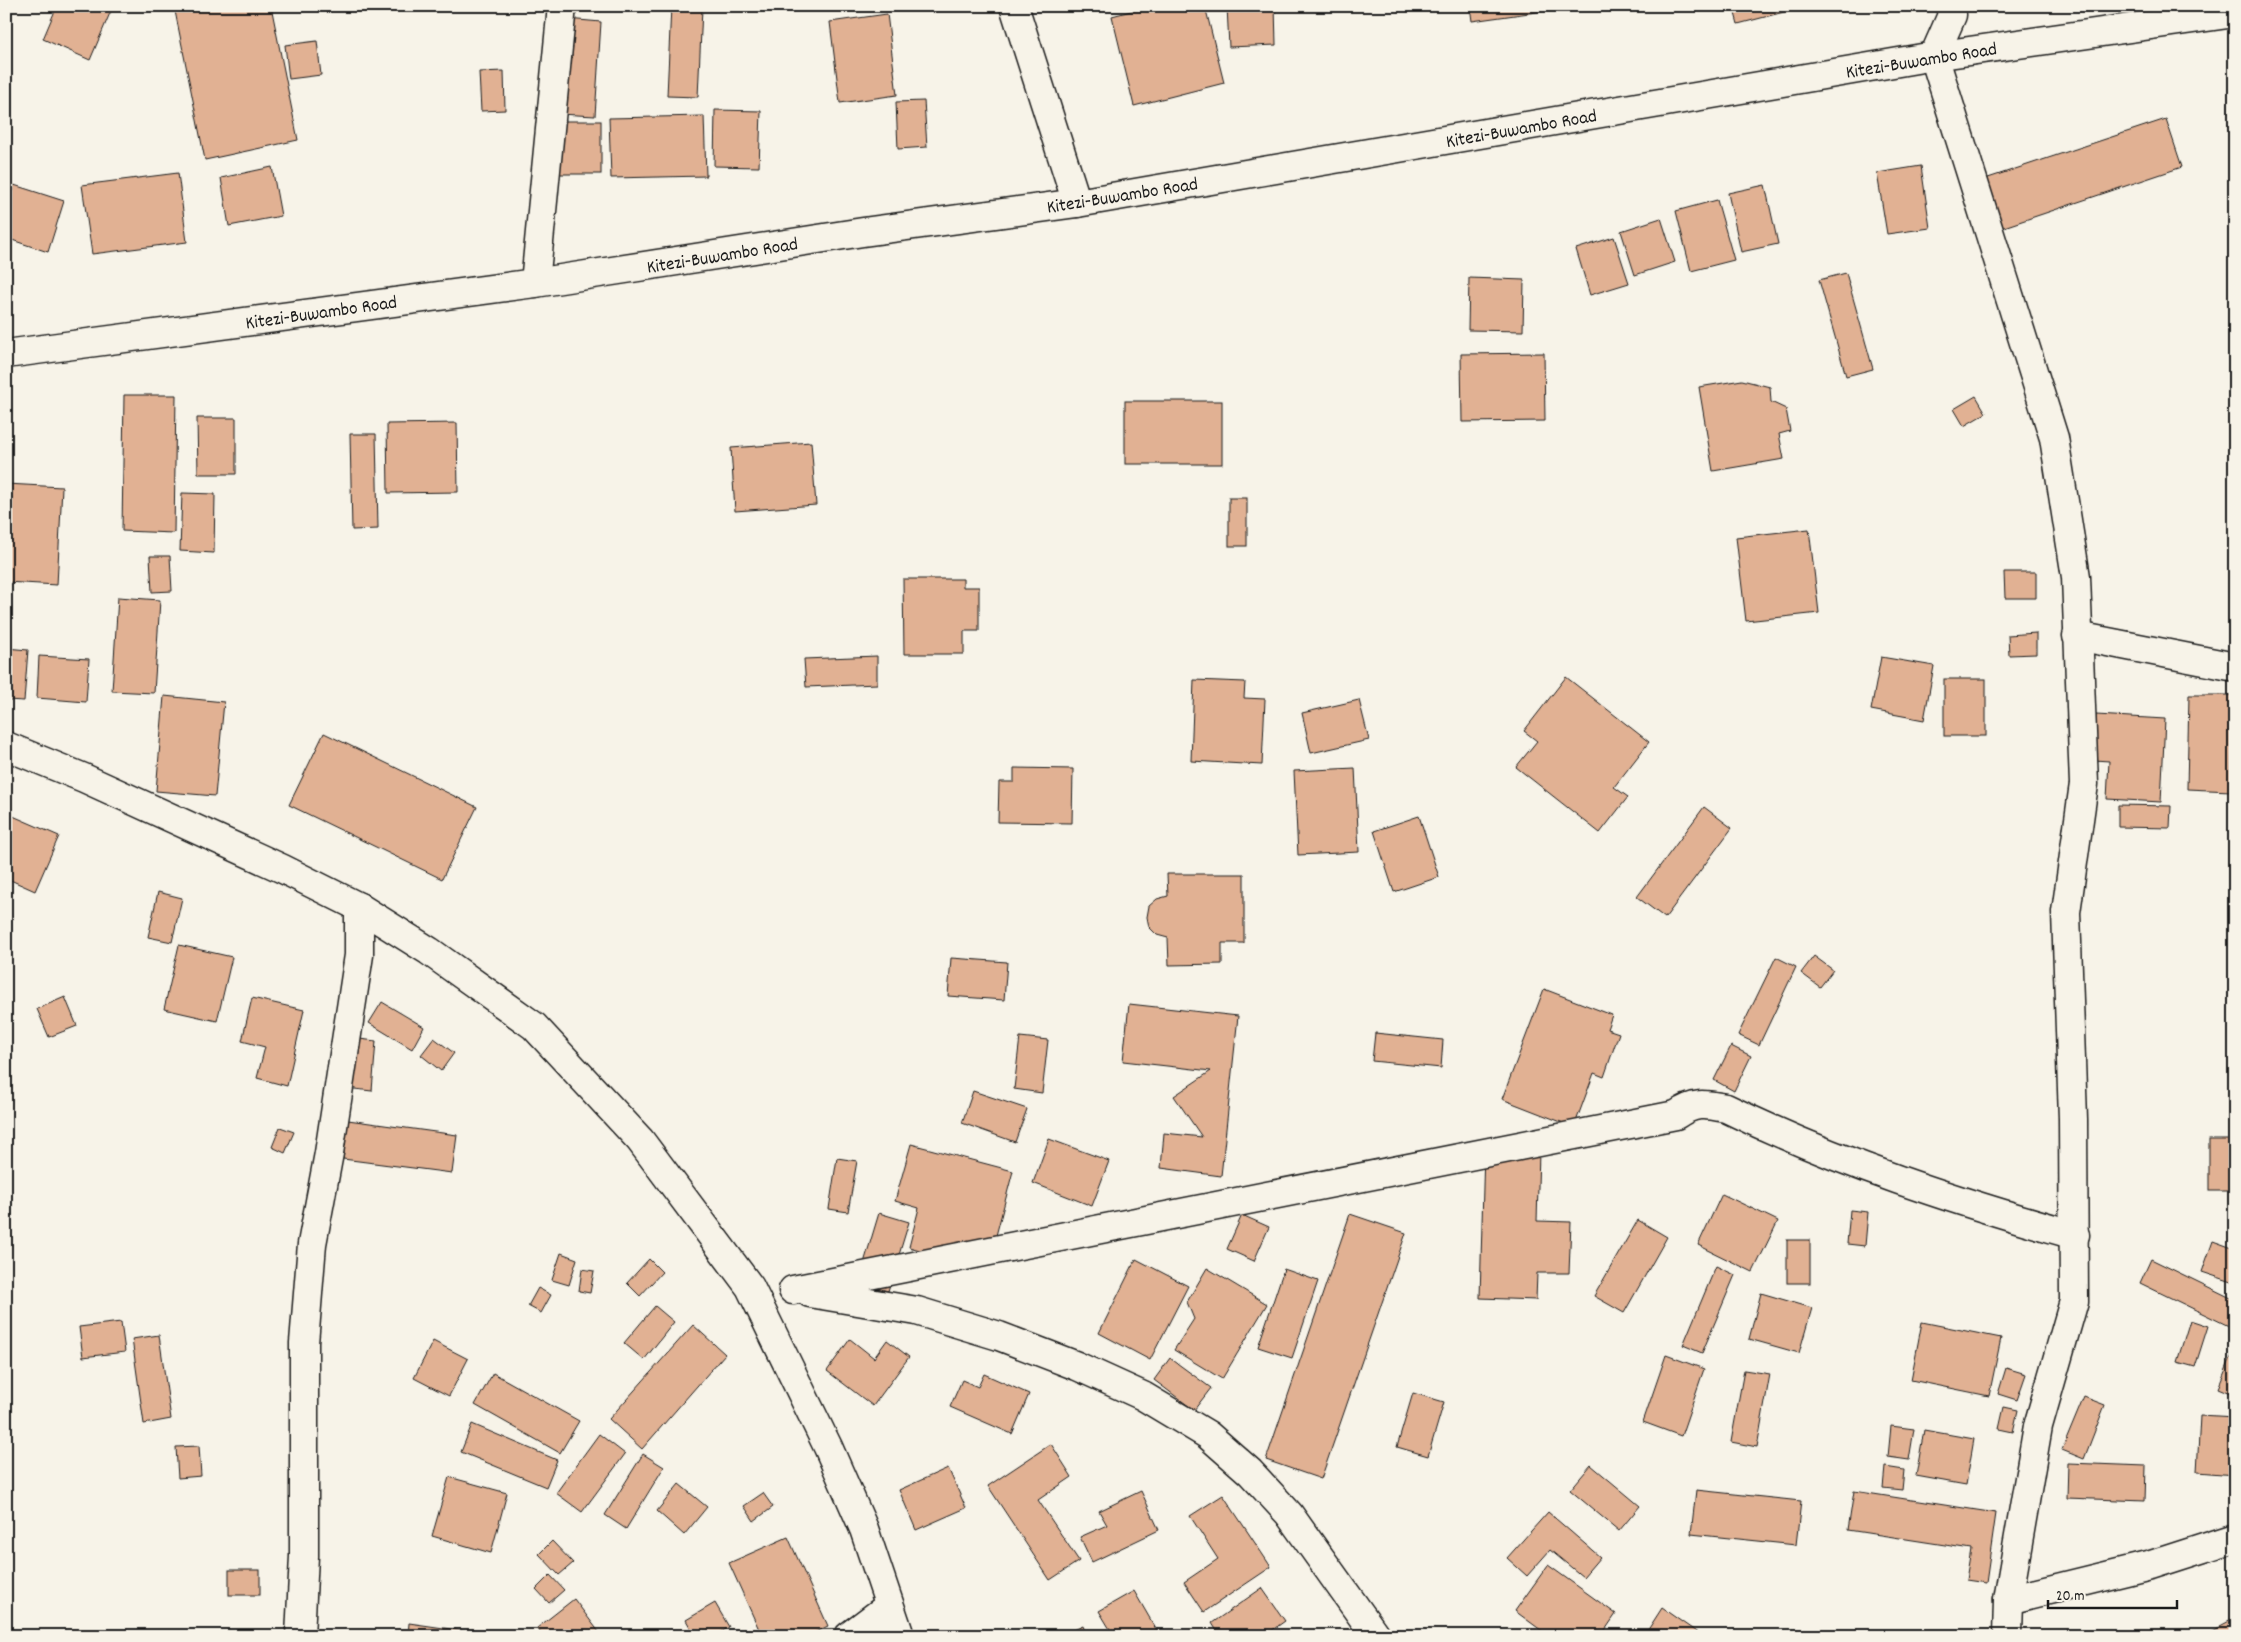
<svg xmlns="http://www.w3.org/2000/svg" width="2241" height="1642" font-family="Dekko,sans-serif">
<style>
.building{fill:#e1b193;stroke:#1c1c1c}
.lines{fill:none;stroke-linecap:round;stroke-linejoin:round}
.minor-casing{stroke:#1c1c1c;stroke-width:31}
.tertiary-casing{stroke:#1c1c1c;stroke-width:31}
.minor{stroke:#f7f3e8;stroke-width:28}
.tertiary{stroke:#f7f3e8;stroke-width:28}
.labels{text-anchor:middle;stroke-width:4;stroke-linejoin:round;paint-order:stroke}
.street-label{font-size:19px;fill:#1c1c1c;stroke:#f7f3e8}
</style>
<rect width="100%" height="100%" fill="#f7f3e8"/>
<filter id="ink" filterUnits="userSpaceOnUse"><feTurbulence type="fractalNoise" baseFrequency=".02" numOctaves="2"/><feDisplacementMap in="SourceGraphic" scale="10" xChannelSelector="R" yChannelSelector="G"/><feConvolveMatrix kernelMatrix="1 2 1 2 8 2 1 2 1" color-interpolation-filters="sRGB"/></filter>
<g filter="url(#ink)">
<!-- building -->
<g class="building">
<path d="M57,6H113L90,60L43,39Z"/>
<path d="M174,6H271L298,140L205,160Z"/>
<path d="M671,6L702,8L698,97L667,96Z"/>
<path d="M1150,6H1205L1224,83L1134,106L1112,16Z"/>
<path d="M1227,6H1275L1276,45L1229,47Z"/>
<path d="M1470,6H1579L1472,21Z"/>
<path d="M1733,6H1807L1738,24Z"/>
<path d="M887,14L897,95L840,103L830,22Z"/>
<path d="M567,19L601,22L595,116L560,114Z"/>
<path d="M317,41L321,75L289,79L285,45Z"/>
<path d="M504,71L505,110L481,111L479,72Z"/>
<path d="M924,101L927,147L898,149L896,102Z"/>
<path d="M715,110L761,111L759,167L714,166Z"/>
<path d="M704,116L706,176L611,178L609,118Z"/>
<path d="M2166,119L2182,167L1998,229L1982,180Z"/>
<rect x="560" y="121" width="41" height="53"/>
<path d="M1921,166L1930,228L1887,234L1877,173Z"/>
<path d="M272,167L281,216L229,226L221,178Z"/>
<path d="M178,173L187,242L92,254L82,185Z"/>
<path d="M14,185L64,201L48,252L6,238V209Z"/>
<path d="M1765,185L1778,244L1741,252L1728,193Z"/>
<path d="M1717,200L1734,260L1691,271L1676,211Z"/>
<path d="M1661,218L1675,262L1635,275L1621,231Z"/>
<path d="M1614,237L1629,283L1590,295L1576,249Z"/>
<path d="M1846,273L1873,369L1846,376L1819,280Z"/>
<path d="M1469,278L1524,280L1523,331L1468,330Z"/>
<path d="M1544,353L1545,421L1462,422L1461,354Z"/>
<path d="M1742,380L1770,387L1771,402L1786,409L1790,431L1779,434L1784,459L1713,471L1699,387Z"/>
<path d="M124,395H176L174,533L122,531Z"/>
<path d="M1976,396L1986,413L1964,426L1954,409Z"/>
<rect x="1125" y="401" width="97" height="63"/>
<path d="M197,418H236V474H198Z"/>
<path d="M457,423L458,492L388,493L387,424Z"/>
<path d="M350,434H376L378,529L352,530Z"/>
<path d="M811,442L816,505L735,511L731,448Z"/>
<path d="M6,484L62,487L57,585L6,582Z"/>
<path d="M182,493L215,494L214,553L180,551Z"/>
<rect x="1229" y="498" width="18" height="48"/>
<path d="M1809,529L1819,613L1746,621L1736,537Z"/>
<path d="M150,556H170L172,591L152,592Z"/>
<path d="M2004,572H2036V598H2005Z"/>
<path d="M903,579H963V587H979V631H964V654H904Z"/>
<path d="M118,597L160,600L154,693L112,691Z"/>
<path d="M2036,633V654L2009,655L2008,635Z"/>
<path d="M6,648L28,650L24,701L6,700Z"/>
<path d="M39,656L89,659L86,702L37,698Z"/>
<path d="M877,656V684L806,687L804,659Z"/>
<path d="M1881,657L1934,666L1924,720L1871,710Z"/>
<path d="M1566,677L1649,742L1614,787L1628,797L1600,833L1516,767L1537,741L1524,731Z"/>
<rect x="1944" y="679" width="42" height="57"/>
<path d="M1194,680L1245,682L1244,698L1265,699L1262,765L1191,761Z"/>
<path d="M2189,695H2234L2231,791L2187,789Z"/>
<path d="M164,696L224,702L215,796L156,791Z"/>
<path d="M1359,700L1369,740L1311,753L1302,713Z"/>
<path d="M2096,715L2165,719L2161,802L2107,799L2109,761L2094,760Z"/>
<path d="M324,733L477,807L442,879L289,805Z"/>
<path d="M1014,768L1073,769L1072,823L998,822L999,782H1014Z"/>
<path d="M1355,768L1359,852L1298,855L1294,771Z"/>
<path d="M2118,805L2171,806L2170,828L2118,827Z"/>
<path d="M1704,807L1732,828L1665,918L1637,897Z"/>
<path d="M6,813L59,836L35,891L6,878Z"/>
<path d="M1419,816L1439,877L1394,892L1374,831Z"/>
<path d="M1167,874H1244V943H1222V964L1169,965L1168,938L1157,935L1149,927L1147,917L1149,906L1157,899L1168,896Z"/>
<path d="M158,892L182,898L172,942L148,937Z"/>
<path d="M179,945L232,957L217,1021L164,1009Z"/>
<path d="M1814,956L1833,970L1820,987L1801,973Z"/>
<path d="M1776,957L1796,967L1759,1045L1738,1035Z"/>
<path d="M951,958L1007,962L1004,1000L948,996Z"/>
<path d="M1544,989L1612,1015L1607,1029L1619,1033L1604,1077L1594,1073L1574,1127L1502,1099Z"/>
<path d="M65,997L77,1026L49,1037L37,1009Z"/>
<path d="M252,998L304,1010L287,1086L257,1078L265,1047L242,1041Z"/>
<path d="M382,1002L424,1027L412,1049L369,1023Z"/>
<path d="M1129,1004L1238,1016L1221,1176L1161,1168L1164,1133L1202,1137L1174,1096L1211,1071L1123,1061Z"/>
<path d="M1375,1033L1443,1040L1441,1068L1372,1061Z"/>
<path d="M1020,1037L1048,1040L1042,1093L1014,1089Z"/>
<path d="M351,1038L376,1041L372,1091L346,1088Z"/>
<path d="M434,1038L454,1053L441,1071L421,1055Z"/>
<path d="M1731,1046L1751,1056L1734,1091L1714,1080Z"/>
<path d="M973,1091L1027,1109L1015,1142L962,1123Z"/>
<path d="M348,1120L457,1135L452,1173L343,1159Z"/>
<path d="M280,1127L294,1132L285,1153L272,1147Z"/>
<path d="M1049,1139L1109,1161L1092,1206L1033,1183Z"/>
<rect x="2209" y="1140" width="26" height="51"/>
<path d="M911,1144L1013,1171L993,1247L968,1263L909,1247L919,1208L895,1201Z"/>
<path d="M1484,1150L1539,1152L1537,1221L1571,1222L1569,1273H1537L1536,1300L1480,1298Z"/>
<path d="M837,1158L857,1161L848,1212L829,1209Z"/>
<path d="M1722,1194L1778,1221L1753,1272L1698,1245Z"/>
<path d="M1850,1210L1868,1212L1865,1246L1847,1244Z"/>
<path d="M879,1213L909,1222L888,1291L858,1283Z"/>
<path d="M1350,1214L1406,1233L1321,1479L1266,1460Z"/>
<path d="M1242,1215L1269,1227L1254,1261L1227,1249Z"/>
<path d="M1638,1220L1667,1237L1624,1313L1594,1296Z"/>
<rect x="1787" y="1240" width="23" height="43"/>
<path d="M2213,1241L2235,1249V1283L2202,1272Z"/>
<path d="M561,1253L577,1259L569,1285L552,1280Z"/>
<path d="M649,1259L662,1272L640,1296L627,1283Z"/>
<path d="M1136,1259L1188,1286L1150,1360L1099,1333Z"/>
<path d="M2151,1259L2235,1300V1329L2140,1283Z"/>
<path d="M1716,1266L1735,1275L1702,1353L1683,1345Z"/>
<path d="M1207,1268L1267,1304L1222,1379L1174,1350L1194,1319L1187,1302Z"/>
<path d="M582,1269L594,1271L590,1293L579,1291Z"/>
<path d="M1284,1269L1318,1281L1292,1358L1258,1347Z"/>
<path d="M538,1288L551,1295L541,1313L528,1306Z"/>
<path d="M1761,1293L1812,1308L1799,1353L1749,1339Z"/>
<path d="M655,1306L674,1322L644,1360L624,1343Z"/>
<path d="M2190,1320L2208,1326L2195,1367L2177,1362Z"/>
<path d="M121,1322L125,1352L83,1357L79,1327Z"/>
<path d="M1922,1322L2001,1338L1989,1396L1911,1380Z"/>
<path d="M693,1325L725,1354L642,1449L609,1419Z"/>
<path d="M159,1335L171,1419L144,1424L132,1339Z"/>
<path d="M850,1339L874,1358L887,1340L909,1357L873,1406L827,1371Z"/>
<path d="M433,1341L468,1359L449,1396L414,1378Z"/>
<path d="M2235,1348V1395L2218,1388Z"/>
<path d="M1666,1355L1704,1369L1681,1436L1643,1422Z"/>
<path d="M1170,1358L1211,1388L1194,1410L1154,1380Z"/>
<path d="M2006,1368L2026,1374L2017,1400L1998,1394Z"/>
<path d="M1744,1370L1770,1374L1757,1447L1731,1442Z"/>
<path d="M493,1373L579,1421L560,1453L475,1405Z"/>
<path d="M984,1374L1029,1394L1012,1434L950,1407L962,1380L978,1387Z"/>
<path d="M1413,1393L1444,1402L1428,1456L1397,1447Z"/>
<path d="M2084,1397L2105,1405L2084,1459L2062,1450Z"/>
<path d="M2004,1407L2018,1410L2013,1432L1999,1429Z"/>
<path d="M2200,1416L2235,1418V1475L2197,1472Z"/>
<path d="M472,1424L557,1460L546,1487L461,1452Z"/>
<path d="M1891,1426L1914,1429L1909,1460L1888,1457Z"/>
<path d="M1924,1430L1974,1439L1966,1485L1916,1476Z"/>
<path d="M599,1434L625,1454L582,1512L556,1493Z"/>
<path d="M1051,1444L1072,1477L1038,1500L1079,1561L1050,1580L988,1486Z"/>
<path d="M199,1446L201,1476L178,1478L176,1447Z"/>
<path d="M643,1454L664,1467L626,1529L605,1515Z"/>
<path d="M2068,1463L2146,1466L2145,1501L2067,1498Z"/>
<path d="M1591,1465L1640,1506L1619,1531L1570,1490Z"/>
<path d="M1885,1467L1904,1470L1902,1490L1883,1488Z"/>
<path d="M948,1468L966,1508L916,1530L899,1490Z"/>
<path d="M449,1477L507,1493L491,1553L432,1536Z"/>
<path d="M679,1484L707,1507L684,1535L657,1511Z"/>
<path d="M1696,1490L1801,1501L1796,1545L1691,1534Z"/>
<path d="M1141,1491L1159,1530L1092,1562L1080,1537L1107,1525L1099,1511Z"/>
<path d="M1854,1491L1996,1513L1986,1583L1966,1580L1971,1549L1848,1530Z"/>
<path d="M763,1493L773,1507L754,1521L744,1506Z"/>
<path d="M1223,1495L1271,1567L1204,1612L1184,1582L1218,1559L1190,1516Z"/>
<path d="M1548,1512L1600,1557L1583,1577L1550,1550L1527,1576L1507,1558Z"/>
<path d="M788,1537L828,1626L807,1636H762L729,1563Z"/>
<path d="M552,1541L573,1563L559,1575L539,1554Z"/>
<path d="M1548,1565L1616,1614L1601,1636H1549L1515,1611Z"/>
<rect x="229" y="1570" width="31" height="25"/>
<path d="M550,1575L564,1590L549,1603L536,1589Z"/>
<path d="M1262,1588L1285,1621L1264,1636H1220L1212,1623Z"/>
<path d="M1134,1591L1160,1636H1114L1099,1611Z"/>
<path d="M574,1599L602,1636H543L537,1628Z"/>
<path d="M715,1603L729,1627L715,1636H695L686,1620Z"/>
<path d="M1662,1608L1702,1636H1644Z"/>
<path d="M2235,1619V1636H2203Z"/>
<path d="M409,1623L492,1635L408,1636Z"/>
<path d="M1083,1626L1087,1636H1060Z"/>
</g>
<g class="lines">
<!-- minor casing -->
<g class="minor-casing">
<g id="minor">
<path d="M1014,6L1077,203"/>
<path d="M1950,6L1952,15L1934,56L2054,438L2076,577L2084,784L2066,912L2073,1119L2074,1301L2038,1426L2008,1600L2007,1636"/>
<path d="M535,283L562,6"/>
<path d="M2077,636L2235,667"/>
<path d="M6,746L84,778L283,869L359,907L429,951L534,1026L640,1140L750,1287L828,1447L864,1529L900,1636"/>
<path d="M793,1290L1676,1115C1695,1102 1704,1104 1726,1108C1838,1163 1955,1201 2075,1235"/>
<path d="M810,1293L917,1311L999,1336L1077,1366L1143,1396L1208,1435L1250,1472L1289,1514L1376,1636"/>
<path d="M2008,1600L2151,1565L2235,1538"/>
<path d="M300,1636L304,1556V1343L312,1244L329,1153L359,955V907"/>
<path d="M849,1636L889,1606"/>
</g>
</g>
<!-- tertiary casing -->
<g class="tertiary-casing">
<path id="tertiary" d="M6,354L535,283L863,232L1077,203L1934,56L2235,13"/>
</g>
<!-- minor -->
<use href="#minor" class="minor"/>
<!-- tertiary -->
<use href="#tertiary" class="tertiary"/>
</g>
</g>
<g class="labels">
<!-- street labels -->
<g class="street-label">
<text transform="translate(1921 59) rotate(-9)" y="7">Kitezi-Buwambo Road</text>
<text transform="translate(1521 127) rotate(-10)" y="7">Kitezi-Buwambo Road</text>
<text transform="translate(1122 194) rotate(-9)" y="7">Kitezi-Buwambo Road</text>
<text transform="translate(722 254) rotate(-9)" y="7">Kitezi-Buwambo Road</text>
<text transform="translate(321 311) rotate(-8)" y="7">Kitezi-Buwambo Road</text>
</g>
</g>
<!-- margin -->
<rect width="2241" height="1642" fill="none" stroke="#f7f3e8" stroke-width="25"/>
<rect x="12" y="12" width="2216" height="1617" fill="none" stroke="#1c1c1c" stroke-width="2" filter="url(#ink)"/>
<!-- scale -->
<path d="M2048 1600v8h129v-8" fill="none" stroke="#1c1c1c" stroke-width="2.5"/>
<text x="2056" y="1600" font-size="15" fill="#1c1c1c" stroke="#f7f3e8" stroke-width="4" paint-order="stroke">20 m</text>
</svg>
